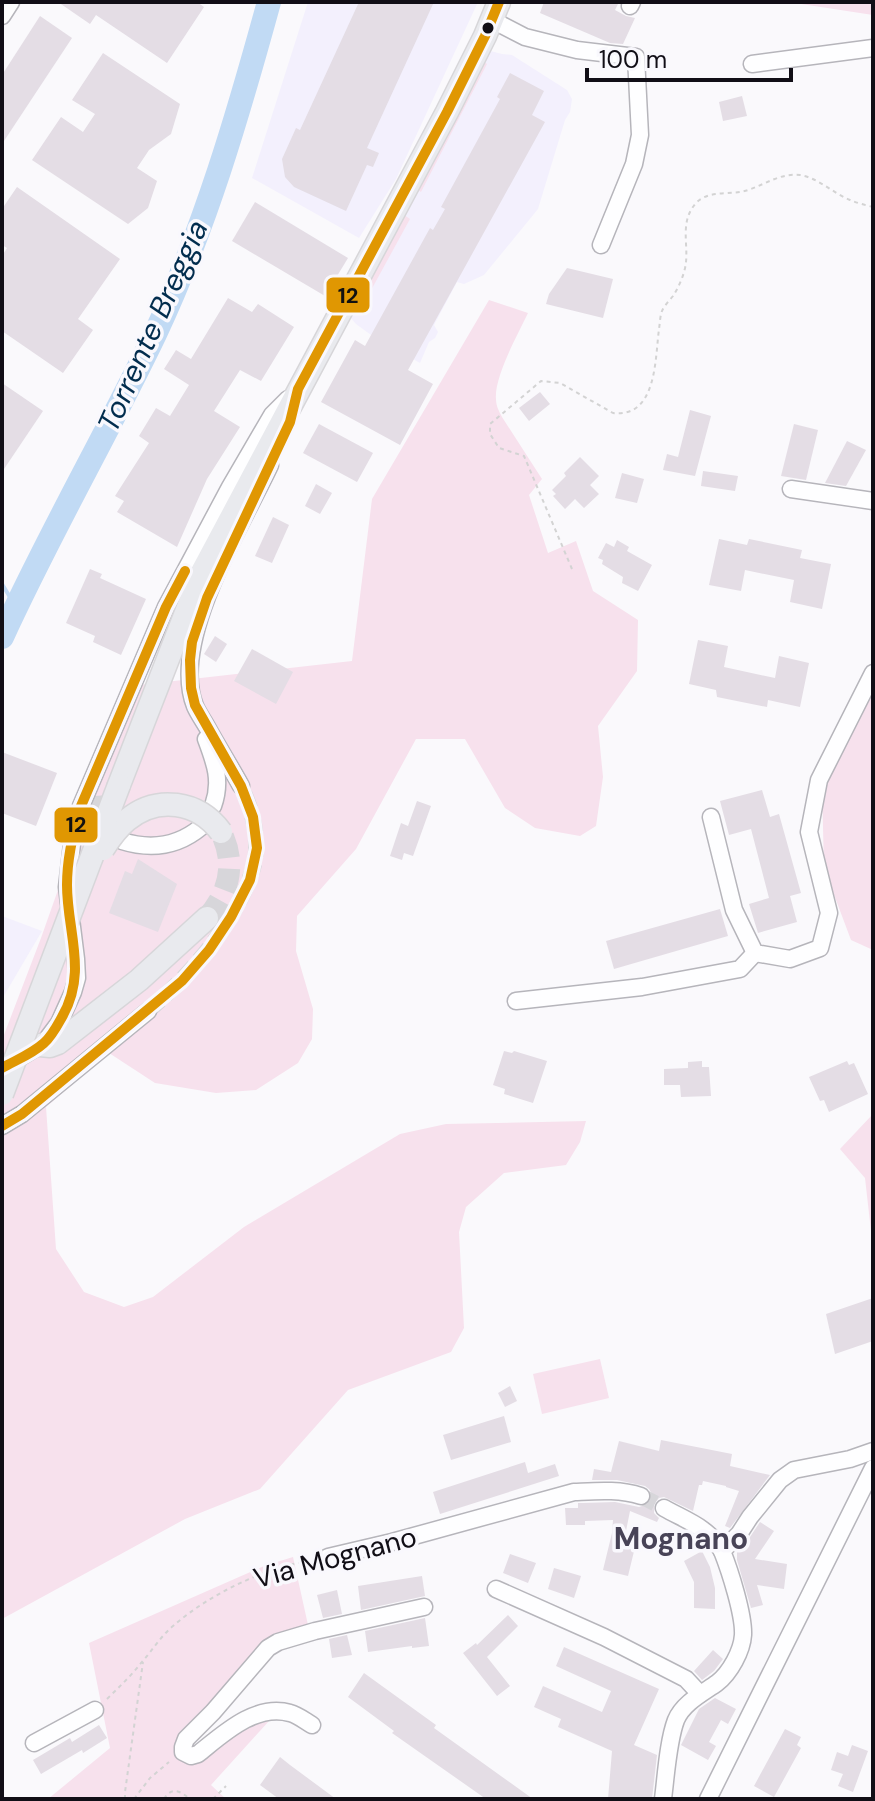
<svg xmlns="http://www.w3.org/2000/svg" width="875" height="1801" font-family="'DM Sans',sans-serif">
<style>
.built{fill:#f3f0fd}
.green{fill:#f7e1ed}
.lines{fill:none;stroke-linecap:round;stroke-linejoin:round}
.stream{stroke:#c1daf4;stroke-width:4}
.river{stroke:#c1daf4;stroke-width:24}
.building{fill:#e4dde5}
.minor-tunnel{stroke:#d7d6da;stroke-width:16;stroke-dasharray:16 8;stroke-linecap:butt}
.major-tunnel{stroke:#d7d6da;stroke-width:22;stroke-dasharray:22 11;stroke-linecap:butt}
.minor-casing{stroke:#b6b5bb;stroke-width:19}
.major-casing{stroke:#d7d6d9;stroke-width:25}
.path{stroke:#d3d3d3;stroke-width:2;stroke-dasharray:4 4;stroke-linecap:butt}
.minor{stroke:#fefeff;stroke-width:16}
.major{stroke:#e9eaee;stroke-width:22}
.major-bridge-casing{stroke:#d7d6d9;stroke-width:25;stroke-linecap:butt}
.major-bridge{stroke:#e9eaee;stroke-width:22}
.bus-1-casing{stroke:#f9f8fd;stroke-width:16}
.bus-1{stroke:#e09702;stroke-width:10}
.bus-dot{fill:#110e16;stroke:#f9f8fd;stroke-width:3}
.labels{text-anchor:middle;stroke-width:7;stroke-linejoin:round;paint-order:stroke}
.street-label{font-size:28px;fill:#110e16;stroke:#f9f8fd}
.water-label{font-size:30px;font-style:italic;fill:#022d4e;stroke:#f9f8fd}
.neighbourhood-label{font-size:30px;font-weight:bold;fill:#484357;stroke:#f9f8fd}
.line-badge{stroke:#f9f8fd;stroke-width:3}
.pale-badge-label{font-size:22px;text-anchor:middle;font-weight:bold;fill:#111}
</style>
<rect width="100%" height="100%" fill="#faf9fc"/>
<!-- built -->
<g class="built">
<path d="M308,2H478L396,179L359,238L252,178Z"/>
<path d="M479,48L502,54L512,55L567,90L572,99L570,112L565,120L538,209L484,275L464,284L457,282L434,325L438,332L435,338L429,342L420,363L371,335L356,324L342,308Z"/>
<path d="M2,916L42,931L2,999Z"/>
</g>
<!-- green -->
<g class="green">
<path d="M788,2H873V15Z"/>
<path d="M484,62L487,64L421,192L417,189Z"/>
<path d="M404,215L410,219L358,314H352Z"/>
<path d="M489,300L528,313C518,334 494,377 496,399C496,406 499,411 502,417L542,479L529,495L548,553L576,541L593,591L638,620L637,671L598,726L603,777L596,826L580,836L535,828L505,808L465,739H416L356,849L297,916L296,951L313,1009L312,1039L298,1063L256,1090L216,1093L155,1083L109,1053L46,1107L56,1249L84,1292L124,1307L153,1297L244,1227L400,1134L446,1124L586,1121L580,1142L566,1165L504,1173L466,1207L459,1232L464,1328L451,1352L348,1390L260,1489L185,1519L2,1619V1040L41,938L130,686L352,661L372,499Z"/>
<path d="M873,690V950L851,940L824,868L822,787Z"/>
<path d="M873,1114V1233L871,1231L865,1178L840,1149Z"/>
<path d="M600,1359L609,1398L542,1414L533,1374Z"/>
<path d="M293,1557L308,1625L283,1633L179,1753L223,1741L249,1726L269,1721L211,1785L226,1799H48L110,1748L89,1643L264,1566Z"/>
</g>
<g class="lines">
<!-- stream -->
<path class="stream" d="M2,584L16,607"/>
<!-- river -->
<path class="river" d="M2,637C49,534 106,436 155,334C205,228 238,115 269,2"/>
</g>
<!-- building -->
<g class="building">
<path d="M58,2H197L204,7L167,63L96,15L90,24Z"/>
<path d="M359,2H434L367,148L379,153L373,167L367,165L346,211L294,187L285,177L282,159L296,128L300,130Z"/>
<path d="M544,2H619L615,10L626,16L635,18L623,44L610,43L540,13Z"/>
<path d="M40,16L72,38L2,144V75Z"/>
<path d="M103,53L180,104L171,134L149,150L137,168L157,181L148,208L128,224L32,160L61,117L83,132L95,114L72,100Z"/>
<path d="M510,73L544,91L532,115L545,122L408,370L433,384L400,445L321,402L355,340L365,346L430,228L433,230L445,209L441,207L500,99L497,97Z"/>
<path d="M742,96L747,116L723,121L719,102Z"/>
<path d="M17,187L120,259L78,319L93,330L63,373L2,331V256L7,248L2,245V209Z"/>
<path d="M255,202L348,258L325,296L232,241Z"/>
<path d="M567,268L613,279L603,318L546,304L549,294Z"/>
<path d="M228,298L252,312L258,304L294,327L261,381L240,370L214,411L240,427L207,479L177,547L117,512L124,501L115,496L149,443L139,436L156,408L170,416L189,385L164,369L176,350L191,359Z"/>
<path d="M2,383L43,411L2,472Z"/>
<path d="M540,392L550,404L529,421L519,408Z"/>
<path d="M690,410L711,416L695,476L663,470L667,454L678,457Z"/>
<path d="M319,424L373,453L357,482L303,453Z"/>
<path d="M794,424L818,430L806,480L781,476Z"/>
<path d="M847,441L866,450L846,486L825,483Z"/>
<path d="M580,457L599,476L590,485L599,494L584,508L575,499L565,509L553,496L556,494L552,490L566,476L564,473Z"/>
<path d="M703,471L738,476L735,491L701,486Z"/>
<path d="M622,473L644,479L637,503L615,498Z"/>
<path d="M316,484L332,493L320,514L305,506Z"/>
<path d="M273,517L289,525L272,563L255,556Z"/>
<path d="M719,539L747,545L749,539L802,550L800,558L831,564L822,609L790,602L794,580L745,570L741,591L709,585Z"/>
<path d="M617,540L629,547L627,551L652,565L638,591L622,583L623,577L602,564L603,560L598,558L606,543L614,547Z"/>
<path d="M90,569L102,574L100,578L146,599L121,655L93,642L95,636L66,623Z"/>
<path d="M215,636L227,644L216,662L204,654Z"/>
<path d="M698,640L728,646L724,667L775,678L779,656L809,663L800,707L768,700L767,707L717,697L716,690L689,684Z"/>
<path d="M252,649L293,672L276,704L234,681Z"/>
<path d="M2,752L57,773L36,826L2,813Z"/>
<path d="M762,790L770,817L779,814L801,893L790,896L797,922L758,933L749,904L769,898L751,829L729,835L720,801Z"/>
<path d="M417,801L431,806L413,856L404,853L402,860L390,856L401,823L408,826Z"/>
<path d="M138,859L177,884L158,932L109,913L125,871L132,874Z"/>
<path d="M720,909L728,936L614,969L606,941Z"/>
<path d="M504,1051L512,1053L514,1051L547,1061L533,1103L504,1094L505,1089L493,1085Z"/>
<path d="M702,1061V1067H709L711,1096L681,1097L680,1085H664V1069L688,1068V1062Z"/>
<path d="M847,1061L849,1065L854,1063L868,1094L829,1112L824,1100L820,1101L809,1077Z"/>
<path d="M873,1298V1341L835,1354L826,1314Z"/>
<path d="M510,1386L517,1401L505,1407L498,1393Z"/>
<path d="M504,1416L511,1442L451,1460L443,1435Z"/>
<path d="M661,1440L732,1454L730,1466L770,1475L730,1528L725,1526L739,1491L726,1487V1486L703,1481L702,1485H699L693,1511L664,1497L659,1498L654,1504V1513L659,1518L657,1522L630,1511L625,1536L637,1539L628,1576L603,1570L612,1533L613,1520L585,1521V1525H566L565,1508H578V1503H583L615,1502L639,1507L648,1504L651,1500L652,1494L649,1489L645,1486L617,1480H592L594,1469L611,1472L619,1441L659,1451Z"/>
<path d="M525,1462L528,1473L555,1464L559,1476L440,1514L433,1492Z"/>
<path d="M760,1522L774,1531L755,1559L787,1564L784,1589L757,1585L763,1605L751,1608L737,1560V1552L748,1540Z"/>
<path d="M702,1551L710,1567L715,1588V1609L694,1608V1582L684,1561Z"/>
<path d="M510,1554L536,1563L528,1583L503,1573Z"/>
<path d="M554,1568L581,1576L574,1598L548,1589Z"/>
<path d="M422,1576L425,1596L361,1610L358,1586Z"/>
<path d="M337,1590L342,1614L323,1618L317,1595Z"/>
<path d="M508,1615L518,1626L487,1657L510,1686L497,1696L463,1653L476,1643L477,1645Z"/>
<path d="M425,1618L429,1646L412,1648V1646L368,1652L365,1631Z"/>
<path d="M347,1635L352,1655L332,1658L329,1639Z"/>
<path d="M564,1647L659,1689L634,1745L657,1755L652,1799H608L612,1751L558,1727L561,1719L534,1707L543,1686L602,1712L611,1691L556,1666Z"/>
<path d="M713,1650L723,1659L714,1671L702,1680L694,1671Z"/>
<path d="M364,1673L436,1725L434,1728L533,1799H486L392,1733L394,1731L348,1697Z"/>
<path d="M715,1698L736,1709L728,1724L721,1720L709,1742L716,1746L708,1760L681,1745L699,1709Z"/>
<path d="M99,1725L107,1738L83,1753L82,1750L41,1774L33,1760L70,1738L72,1742Z"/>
<path d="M785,1729L801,1737L797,1745L801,1748L774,1797L754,1786Z"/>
<path d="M852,1745L868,1751L853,1792L838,1786L843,1774L831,1770L837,1752L848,1756Z"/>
<path d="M280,1757L290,1765L336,1799H279L260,1785Z"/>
</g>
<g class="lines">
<!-- minor-tunnel -->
<g class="minor-tunnel">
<path d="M94,796C95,811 98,820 108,831"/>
<path d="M148,1011C187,977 217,944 241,898C249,882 257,863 256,845C256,824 250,805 241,786"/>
<path d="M641,1496L664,1508"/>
</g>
<!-- major-tunnel -->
<path class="major-tunnel" d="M207,918C230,892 236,863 221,832"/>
<!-- minor casing -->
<g class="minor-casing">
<g id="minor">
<path d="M630,6L632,2"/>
<path d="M2,16L11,2"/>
<path d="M492,20L525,37L577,50L636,57L640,135L634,164L601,245"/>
<path d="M752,64L873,48"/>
<path d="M791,489L873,501"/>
<path d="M206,739C215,763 222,781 213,806"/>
<path d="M241,786C230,766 218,747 207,727C203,720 198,713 195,706C169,641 242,525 270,465"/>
<path d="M711,817L734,910L755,953L790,959L820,948L829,913L809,832L819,780L873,673"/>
<path d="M122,841C151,850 177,847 201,827"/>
<path d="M516,1001L642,987L740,969L755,953"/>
<path d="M11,1063L44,1043L59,1023L73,992L77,978L76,959L67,887L72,844L81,806L166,607L230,487L272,415L288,399"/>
<path d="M2,1126L22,1114L148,1011"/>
<path d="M664,1508C687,1521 708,1527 722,1551"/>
<path d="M328,1557L392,1542L574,1492C597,1491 619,1489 641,1496"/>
<path d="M496,1589L604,1637L686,1679L700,1694"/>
<path d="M312,1725C305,1721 298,1715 290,1713C255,1703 222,1735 198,1754L191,1756L183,1752V1747L186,1739L213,1712L268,1648L278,1642L315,1631L424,1607"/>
<path d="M34,1743L95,1710"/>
<path d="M663,1799C666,1776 668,1741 676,1720C683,1703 703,1693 717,1683C730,1673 742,1651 743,1635C744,1615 730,1571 722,1551L739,1534L750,1517L780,1480L794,1470L850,1459L873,1451"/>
<path d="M708,1799L873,1468"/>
</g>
</g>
<!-- major casing -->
<g class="major-casing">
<g id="major">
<path d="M119,785L201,574L447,112L485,36L499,2"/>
<path d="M40,1045L50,1046L58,1043L139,980L207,918"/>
</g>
</g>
<!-- path -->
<g class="path">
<path d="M572,569L524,456L499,448L490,434V424L541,381L560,383L613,413C657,418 655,359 659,329C660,323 660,316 662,311C664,306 669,301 673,296C679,287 685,273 686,262C688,242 680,221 696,203C709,189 732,196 748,190C766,184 780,173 800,175C818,178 833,193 850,200C857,203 865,205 873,207"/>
<path d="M107,1699C119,1687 131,1676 141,1663C152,1651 160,1637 173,1626C211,1593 263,1569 311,1560"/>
<path d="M125,1799V1792L143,1662"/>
<path d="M134,1799L150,1778L169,1762"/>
<path d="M164,1799C172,1786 180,1791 190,1799"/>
<path d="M213,1799L226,1786"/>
</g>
<!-- minor -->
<use href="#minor" class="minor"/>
<!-- major -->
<use href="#major" class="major"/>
<!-- major-bridge casing -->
<g class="major-bridge-casing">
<g id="major-bridge">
<path d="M103,849C110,838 117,828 127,820C157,795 198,801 221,832"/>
<path d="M2,1094L119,785"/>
</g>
</g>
<!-- major-bridge -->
<use href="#major-bridge" class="major-bridge"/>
<!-- bus-1 casing -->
<g class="bus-1-casing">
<g id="bus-1">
<path d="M2,1068C16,1060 32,1054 44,1043C52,1036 57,1026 62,1017C88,972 67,932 67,885C67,858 73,832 81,806L166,607L185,571"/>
<path d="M2,1126L22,1114L182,981L209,950L231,917L250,880L257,848L253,817L241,786L195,705L191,688L190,660L192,642L207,598L290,422L298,389L447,112L485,36L499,2"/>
</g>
</g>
<!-- bus-1 -->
<use href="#bus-1" class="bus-1"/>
</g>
<!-- markers -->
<circle class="bus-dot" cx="488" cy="28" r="7"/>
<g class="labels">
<!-- street labels -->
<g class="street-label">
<text transform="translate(335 1557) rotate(-15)" y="10">Via Mognano</text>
</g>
<!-- water labels -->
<g class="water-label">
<text transform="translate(153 326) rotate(-66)" y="10">Torrente Breggia</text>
</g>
<!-- neighbourhood labels -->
<g class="neighbourhood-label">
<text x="681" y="1549">Mognano</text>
</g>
</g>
<g class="line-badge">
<rect x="325" y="276" width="46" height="38" rx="8" fill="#e09702"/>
<rect x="53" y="806" width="46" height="38" rx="8" fill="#e09702"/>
</g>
<g class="pale-badge-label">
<text x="348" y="303">12</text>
<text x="76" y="832">12</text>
</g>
<!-- border -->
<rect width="875" height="1801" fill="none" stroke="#110e16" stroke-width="8"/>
<!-- scale -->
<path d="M587 68v12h204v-12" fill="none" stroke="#110e16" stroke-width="4"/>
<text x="599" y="68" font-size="24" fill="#110e16" stroke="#f9f8fd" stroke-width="6" paint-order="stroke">100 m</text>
</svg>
